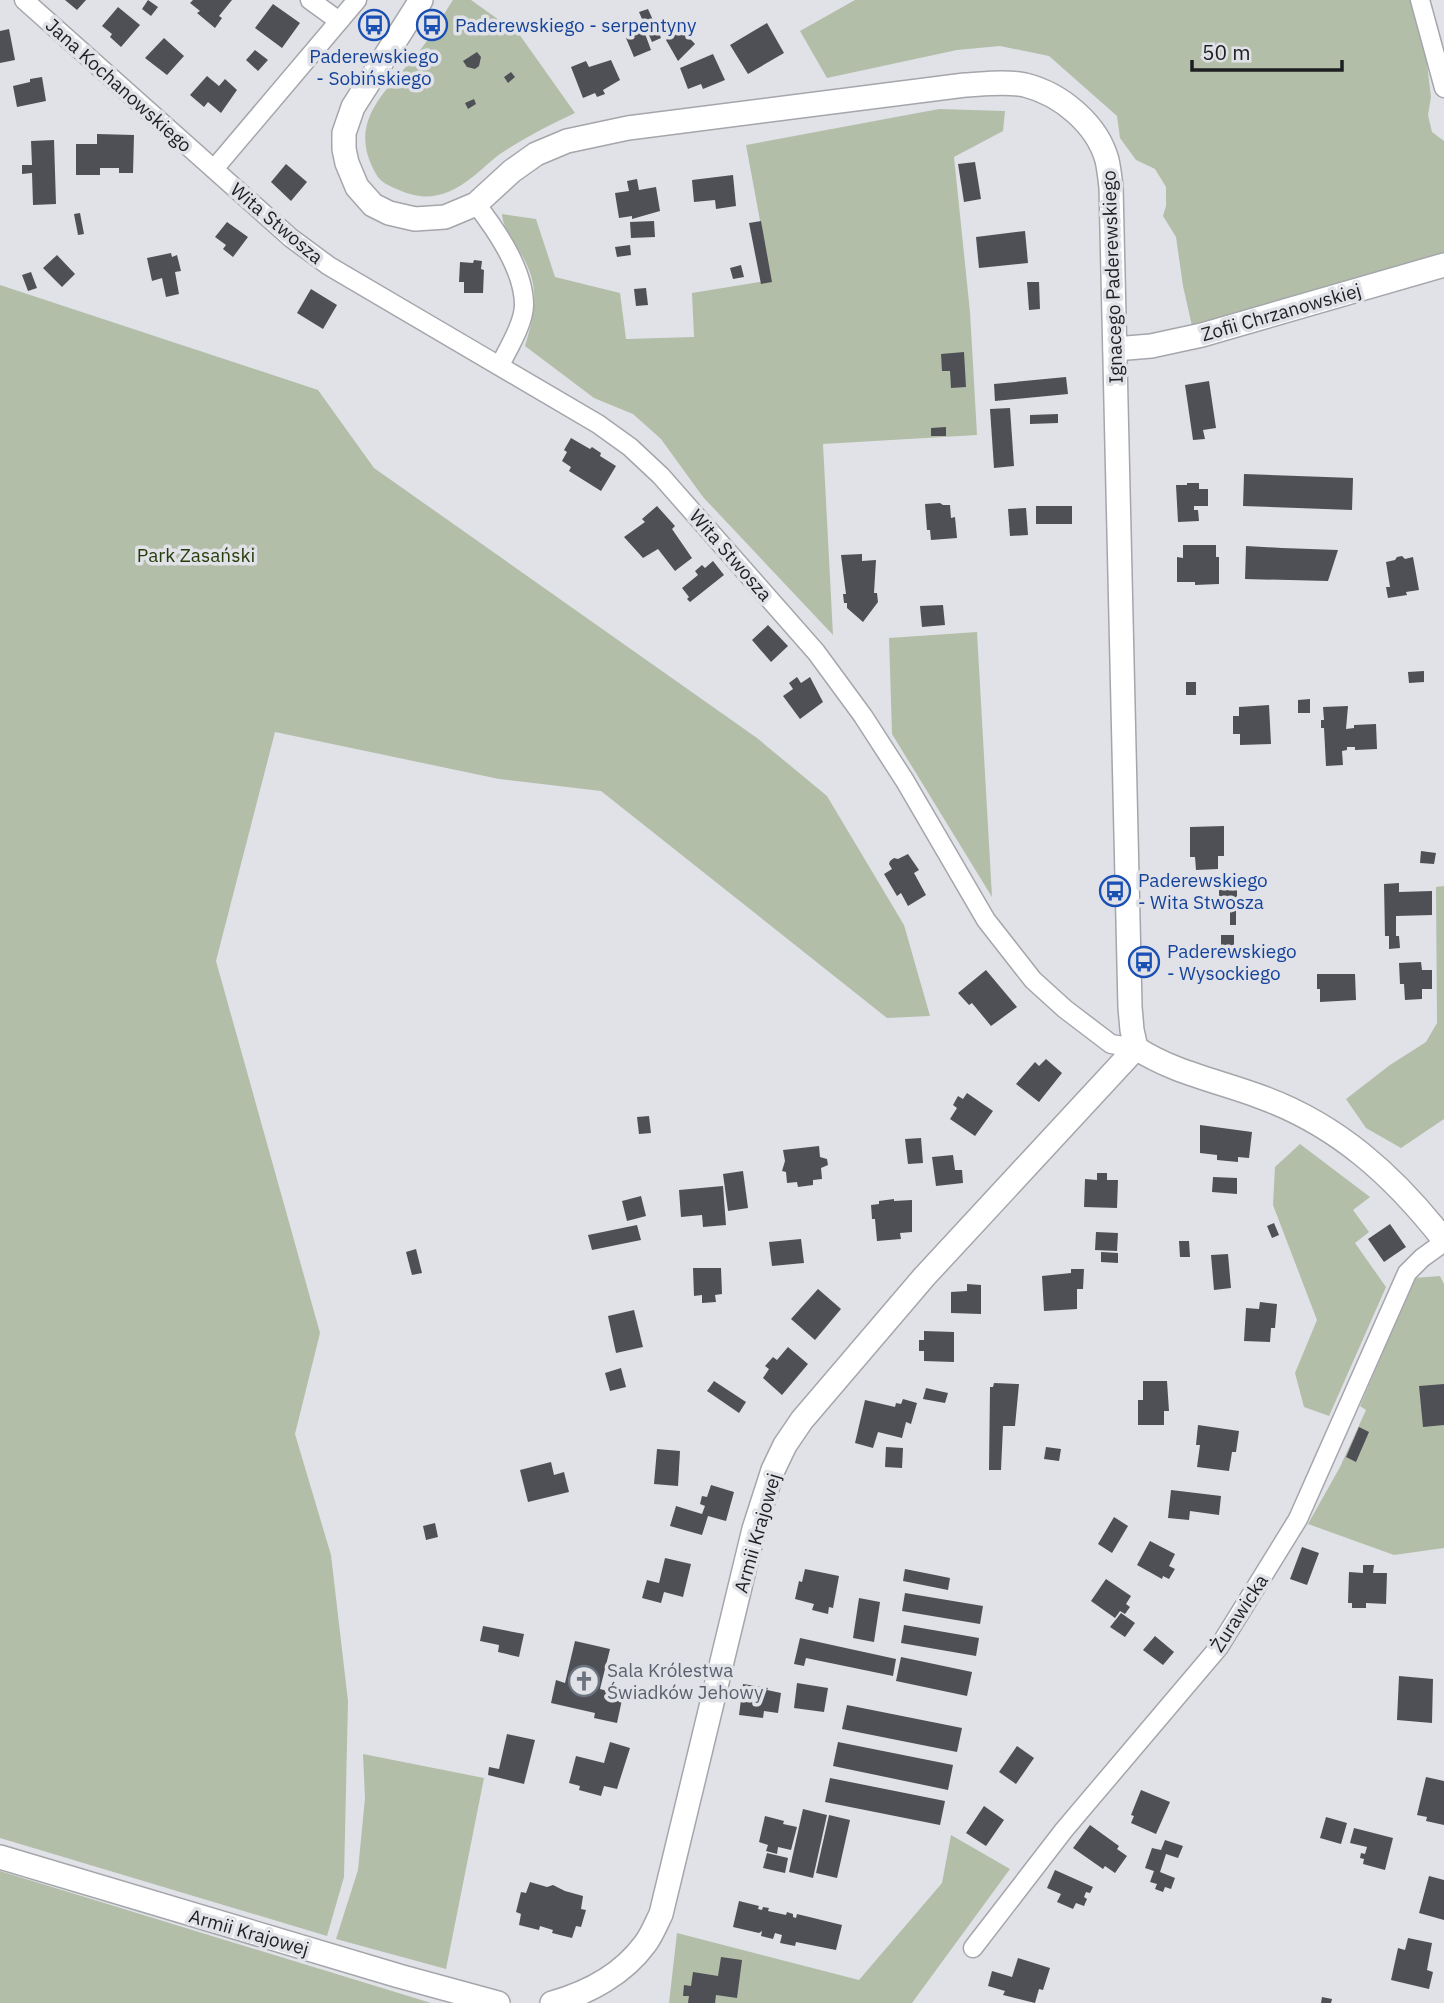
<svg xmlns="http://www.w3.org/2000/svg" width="1444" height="2003" font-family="'IBM Plex Sans',sans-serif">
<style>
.green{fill:#b3bea9}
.building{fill:#4f5055}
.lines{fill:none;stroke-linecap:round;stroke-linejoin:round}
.minor-casing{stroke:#a4a6ab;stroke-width:21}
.tertiary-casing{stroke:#a4a6ab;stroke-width:26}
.minor{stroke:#fff;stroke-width:18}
.tertiary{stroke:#fff;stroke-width:23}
.labels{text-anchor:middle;stroke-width:7;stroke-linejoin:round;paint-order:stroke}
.transit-label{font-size:19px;fill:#164399;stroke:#e0e2e8;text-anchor:start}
.street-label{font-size:19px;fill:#1e1f21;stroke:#e0e2e8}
.park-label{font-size:19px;fill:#273c0b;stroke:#e0e2e8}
.worship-label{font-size:19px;fill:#5b616d;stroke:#e0e2e8;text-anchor:start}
</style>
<rect width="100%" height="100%" fill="#e0e2e8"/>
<!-- green -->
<g class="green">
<path d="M453,0H471L519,34L575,113C549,125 524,138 500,154C484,166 467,185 448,192C426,201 408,195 388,185C379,181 375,173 371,164C350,117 391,86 417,54C431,37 441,18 453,0Z"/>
<path d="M855,0H1415L1430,37L1426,55L1431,97L1428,115L1432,132L1444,141V256L1192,326L1183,286L1176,237L1163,216L1166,206V187L1155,169L1136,160L1120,138L1117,116L1049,56L1000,46L957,50L827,78L800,31Z"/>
<path d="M939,109L1005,111L1003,131L954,157L970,312L977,435L823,444L833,635L703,497L661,439L633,414L594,398L525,346C535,313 541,286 521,254C514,241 503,229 502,214L536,219L555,277L620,293L626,339L694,337L692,293L771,280L746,145Z"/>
<path d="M0,285L318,390L374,468L757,738L827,796L904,925L930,1016L887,1018L601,791L499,779L275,732L216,961L320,1333L295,1434L331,1555L348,1701L344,1877L327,1936L0,1838Z"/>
<path d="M977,632L992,897L892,734L889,638Z"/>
<path d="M1444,886V1119L1401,1148L1366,1128L1346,1099L1390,1065L1426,1042L1437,1023L1436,887Z"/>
<path d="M1300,1144L1370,1197L1353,1210L1369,1232L1355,1243L1386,1287L1329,1416L1304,1407L1295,1373L1317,1320L1273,1205L1275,1167Z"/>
<path d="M1440,1276L1444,1284V1548L1394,1555L1308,1524L1340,1467L1366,1410L1360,1406L1414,1278Z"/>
<path d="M363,1754L484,1778L446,1969L336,1939L358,1870L365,1798Z"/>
<path d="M951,1835L1010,1869L912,2003H669L677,1933L859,1980L942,1883Z"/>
<path d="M0,1871L405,1995L431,2003H0Z"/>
</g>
<!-- building -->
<g class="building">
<path d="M65,0H86L77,10Z"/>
<path d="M148,0L158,7L151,16L142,9Z"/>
<path d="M193,0H232L219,16L222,18L215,28L197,13L200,11L190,3Z"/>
<path d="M273,4L300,23L282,48L255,28Z"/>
<path d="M118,7L140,25L121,47L110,37L112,34L102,26Z"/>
<path d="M648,9L661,38L652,42L639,12Z"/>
<path d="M767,23L784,53L748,74L730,45Z"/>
<path d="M679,27L695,44L678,61L666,40Z"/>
<path d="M9,29L15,60L0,63V31Z"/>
<path d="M644,31L651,50L634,57L626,38Z"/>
<path d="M164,38L184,56L167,75L145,58Z"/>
<path d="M255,50L268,60L258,71L246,60Z"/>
<path d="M477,52L481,57L479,66L475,69L467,67L463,61Z"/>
<path d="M713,54L725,80L703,89L701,84L688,89L680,68Z"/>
<path d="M611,60L620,80L603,90L605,94L597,97L595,93L583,98L571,67L586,61L589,67Z"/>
<path d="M511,72L515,77L508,83L504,77Z"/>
<path d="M207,76L219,86L225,79L237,90L221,113L208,102L204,107L190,95Z"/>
<path d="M42,77L46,101L17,107L13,86L30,82V79Z"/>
<path d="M474,99L476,104L468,109L465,103Z"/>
<path d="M97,134L134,135L133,173H119V168H100V175H76V144H97Z"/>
<path d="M54,140L56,204L33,205L32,173L22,174V165H32L31,141Z"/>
<path d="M975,162L981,199L964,202L958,164Z"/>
<path d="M286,164L307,182L291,201L271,182Z"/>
<path d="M733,175L736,206L716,209L715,200L694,202L692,180Z"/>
<path d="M637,179L639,190L656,187L660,211L632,219V216L619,218L615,193L629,191L627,181Z"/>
<path d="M80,213L84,234L78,235L74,214Z"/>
<path d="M654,221L655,237L631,238L630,222Z"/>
<path d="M761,221L772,282L761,284L749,223Z"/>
<path d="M227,222L248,237L233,257L223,249L226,245L215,237Z"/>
<path d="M1025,231L1028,263L979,268L976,237Z"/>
<path d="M630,245L631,255L617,257L615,247Z"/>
<path d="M171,253L172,257L177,255L181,271L175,272L179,294L166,297L162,278L152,281L147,258Z"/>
<path d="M57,255L75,274L62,287L43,268Z"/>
<path d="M474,260L482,261L481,269L484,270L483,293H464V282H459L460,262L473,263Z"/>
<path d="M741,265L744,277L733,279L730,268Z"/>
<path d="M31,272L37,288L28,291L22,275Z"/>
<path d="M1027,282H1039L1040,309L1029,310Z"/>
<path d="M646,288L648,305L636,306L634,289Z"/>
<path d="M311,289L337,305L323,329L297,313Z"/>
<path d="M964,352L966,387L951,388L950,371H942L941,354Z"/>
<path d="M1066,377L1068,394L995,401L994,384Z"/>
<path d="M1209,381L1216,428L1203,430L1205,439L1193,440L1185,385Z"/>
<path d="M1010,408L1014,466L994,468L990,409Z"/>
<path d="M1058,414V423L1030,424V415Z"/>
<path d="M946,427V436H931V428Z"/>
<path d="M571,438L590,449L592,447L601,453L600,456L616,466L601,491L569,471L571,467L562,461L567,452L564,450Z"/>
<path d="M1244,474L1353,478L1352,510L1243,506Z"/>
<path d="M1187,483H1199V489H1208V506H1194V510H1198L1199,521L1178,522L1176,485H1187Z"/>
<path d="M940,503L943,505H950L951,518L955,517L957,538L931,540L930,530H927L925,504Z"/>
<path d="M657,506L675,526L672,529L692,558L675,571L658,549L643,558L624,537L645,522L642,519Z"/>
<rect x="1036" y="506" width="36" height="18"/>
<path d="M1026,508L1028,535L1010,536L1008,509Z"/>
<path d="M1183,545H1216V557H1219V584L1195,585V582H1177V557L1183,558Z"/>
<path d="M1246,546L1282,548L1338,550L1328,581L1245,579Z"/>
<path d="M862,554V561L876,560L874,593H877L878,602L863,622L847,608V603H844L843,594H846L841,555Z"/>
<path d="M1402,556L1405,559L1413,557L1419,590L1406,592L1407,595L1388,598L1386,587H1390L1386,562L1395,560L1397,557Z"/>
<path d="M713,561L724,575L690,602L687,599L689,597L682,588L698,575L695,571L702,565L705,568Z"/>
<path d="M943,605L945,625L922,627L920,606Z"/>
<path d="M768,625L788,646L771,662L752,640Z"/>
<path d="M1424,671V682L1409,683L1408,672Z"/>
<path d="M797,677L801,683L810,677L823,702L800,719L783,696L793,689L789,683Z"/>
<rect x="1186" y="682" width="10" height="13"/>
<path d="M1310,699V713H1298V700Z"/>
<path d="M1269,705L1271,744L1240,745V734H1233V716H1239V707Z"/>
<path d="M1348,706L1346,729L1354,728V725L1376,724L1377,749L1355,750V747H1347V750L1342,751L1343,765L1326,766L1324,728H1321V720H1324L1323,707Z"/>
<path d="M1224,826V856H1218V869L1196,870L1195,857H1190V827Z"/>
<path d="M1421,851L1436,853L1434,864L1420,863Z"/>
<path d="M908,854L919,870L914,873L926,895L908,906L901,893L897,896L884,874L892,869L889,864L890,861L894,858L898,859Z"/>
<path d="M1237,876V906L1219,907V877Z"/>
<path d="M1399,883V892L1432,891V915L1396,916V936H1399L1400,948L1389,949V936H1385L1384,884Z"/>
<rect x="1230" y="910" width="6" height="15"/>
<rect x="1221" y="935" width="13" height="12"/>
<path d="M1421,962L1422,970H1432V989H1422V999L1405,1000L1404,984H1400L1399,963Z"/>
<path d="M986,970L1017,1007L991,1026L972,1003L969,1005L958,993Z"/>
<path d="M1317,974H1355L1356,1000L1320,1002V989H1317Z"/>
<path d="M1046,1059L1062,1073L1039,1102L1016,1084L1035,1062L1039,1066Z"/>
<path d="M967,1093L993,1111L975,1136L950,1119L957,1108L953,1105L958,1096L963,1099Z"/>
<path d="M649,1116L651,1133L639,1134L637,1117Z"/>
<path d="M1200,1125L1252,1132L1249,1158L1238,1157V1162L1217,1160V1155L1200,1153Z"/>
<path d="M921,1138L923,1163L908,1164L905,1139Z"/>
<path d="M819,1146L820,1157L827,1159L828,1165L821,1168L822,1179L813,1180V1185L798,1187L797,1182L787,1183L786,1172L782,1171L785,1161L783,1150Z"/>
<path d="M953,1155L955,1170H962L963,1183L936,1186L932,1157Z"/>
<path d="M743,1171L748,1208L728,1211L723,1174Z"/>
<path d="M1097,1173H1107V1180H1118L1117,1208L1084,1207L1085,1179L1097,1180Z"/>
<path d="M1213,1177L1237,1178V1194L1212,1192Z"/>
<path d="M723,1186L726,1225L703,1227L702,1215L681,1217L679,1190Z"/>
<path d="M641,1196L646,1216L627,1221L622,1201Z"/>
<path d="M894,1199V1201L912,1200V1232L900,1233L901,1239L877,1241L875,1219H872L871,1205L879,1204V1201Z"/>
<path d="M1274,1223L1279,1235L1272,1238L1267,1226Z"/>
<path d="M1390,1224L1406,1247L1384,1262L1368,1239Z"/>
<path d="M637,1225L641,1240L592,1250L588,1235Z"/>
<path d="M1096,1232L1118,1233L1117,1251L1095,1250Z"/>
<path d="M801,1239L804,1263L772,1266L769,1242Z"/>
<path d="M1179,1241H1189L1190,1257H1180Z"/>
<path d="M416,1249L422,1273L412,1275L406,1252Z"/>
<path d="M1101,1252L1118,1253V1263L1101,1262Z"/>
<path d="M1228,1254L1231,1288L1214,1290L1211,1255Z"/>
<path d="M693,1268H721L722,1294L715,1295L716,1302L702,1303V1295L694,1296Z"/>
<path d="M1071,1269H1084L1083,1289H1077V1309L1044,1311L1042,1276L1071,1273Z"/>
<path d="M967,1284L981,1285V1314L951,1313V1292L967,1291Z"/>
<path d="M818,1289L841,1309L815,1340L791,1319Z"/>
<path d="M1260,1302L1277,1304L1275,1328H1271L1270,1342L1244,1341L1246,1308L1259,1309Z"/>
<path d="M634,1310L643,1347L616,1353L608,1316Z"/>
<path d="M924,1331L954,1332V1362L924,1361V1351H919V1340H924Z"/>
<path d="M788,1347L808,1364L782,1395L763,1378L769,1369L765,1366L773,1357L777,1360Z"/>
<path d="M621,1368L626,1387L610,1391L605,1373Z"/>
<path d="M714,1381L746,1402L739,1413L707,1391Z"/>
<path d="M1143,1381H1167L1169,1411H1164V1425H1138V1400H1143Z"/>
<path d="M994,1383L1019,1384L1015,1426H1003L1001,1470H989L990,1387H993Z"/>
<path d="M1444,1384V1425L1423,1427L1419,1386Z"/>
<path d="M926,1388L948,1393L945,1403L923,1399Z"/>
<path d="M903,1399L917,1403L911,1424L906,1422L902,1438L878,1432L873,1448L855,1443L865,1400L895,1407L896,1403L901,1404Z"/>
<path d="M1198,1425L1239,1431L1236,1452H1232L1229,1471L1197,1467L1200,1445H1196Z"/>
<path d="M1359,1427L1369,1432L1356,1462L1346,1457Z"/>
<path d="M886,1447L903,1448L902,1468L885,1467Z"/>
<path d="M1046,1447L1061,1449L1059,1461L1044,1459Z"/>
<path d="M657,1449L680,1451L678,1486L654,1484Z"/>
<path d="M551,1462L554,1475L564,1472L569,1492L528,1502L520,1470Z"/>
<path d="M711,1485L734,1492L726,1521L708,1516L702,1535L670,1526L676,1506L702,1514L705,1506L700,1504L702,1496L707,1497Z"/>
<path d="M1171,1490L1221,1496L1219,1515L1190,1511L1189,1520L1168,1518Z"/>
<path d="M1114,1517L1128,1526L1112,1553L1098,1544Z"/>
<path d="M435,1523L438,1537L426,1540L423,1526Z"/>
<path d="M1150,1541L1175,1554L1169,1566L1175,1569L1169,1579L1163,1576L1162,1579L1137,1565Z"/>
<path d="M1302,1547L1319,1553L1307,1585L1290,1579Z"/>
<path d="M665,1558L691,1564L683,1597L664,1592L661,1603L642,1598L647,1580L659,1583Z"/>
<path d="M1363,1565H1374L1373,1573H1387L1386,1604L1366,1603V1608H1352V1603H1348L1349,1572L1363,1573Z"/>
<path d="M805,1569L839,1576L833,1608L829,1607L828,1614L812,1610L814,1604L795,1599L799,1581L802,1582Z"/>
<path d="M905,1569L950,1578L948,1590L903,1581Z"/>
<path d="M1106,1579L1131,1596L1126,1604L1130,1607L1125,1614L1120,1611L1115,1618L1091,1601Z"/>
<path d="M905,1593L983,1606L980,1624L902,1611Z"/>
<path d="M859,1598L880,1602L874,1642L853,1638Z"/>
<path d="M1121,1613L1135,1623L1125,1637L1110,1627Z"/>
<path d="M904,1625L979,1638L976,1656L901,1643Z"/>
<path d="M483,1626L524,1634L519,1657L498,1652L499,1645L480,1641Z"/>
<path d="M1155,1636L1174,1652L1163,1665L1143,1650Z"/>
<path d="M800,1638L896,1659L893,1676L806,1658L804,1666L794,1664Z"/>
<path d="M575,1641L610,1649L600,1689L623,1695L617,1723L594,1718L595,1713L551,1703L556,1680L565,1683Z"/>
<path d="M901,1657L972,1672L967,1696L896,1681Z"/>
<path d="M1399,1676L1433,1679L1432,1723L1397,1720Z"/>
<path d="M797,1683L828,1688L824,1712L794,1708Z"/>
<path d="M743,1684L768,1688L767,1690L781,1693L778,1713L764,1711L763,1718L739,1715Z"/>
<path d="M847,1705L962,1728L957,1752L842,1729Z"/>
<path d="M507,1734L535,1740L524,1784L488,1775L489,1767L499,1769Z"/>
<path d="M610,1742L630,1748L617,1789L604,1786L601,1796L579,1790L580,1786L569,1783L576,1756L604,1763Z"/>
<path d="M838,1742L953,1765L948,1790L833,1766Z"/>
<path d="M1017,1746L1034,1758L1016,1784L999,1772Z"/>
<path d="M1426,1777L1444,1781V1825L1426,1821L1427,1817L1417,1815Z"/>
<path d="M830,1778L945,1801L940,1825L825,1802Z"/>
<path d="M1141,1790L1170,1802L1156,1834L1131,1823L1134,1816L1131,1815Z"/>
<path d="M984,1806L1004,1820L986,1846L966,1833Z"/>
<path d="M803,1809L827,1815L813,1878L789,1872Z"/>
<path d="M829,1815L850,1820L837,1878L816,1873Z"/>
<path d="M765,1816L784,1821L783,1824L797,1827L791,1850L778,1847L777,1854L766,1851L768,1845L759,1842Z"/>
<path d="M1326,1817L1347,1823L1341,1844L1320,1838Z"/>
<path d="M1090,1825L1119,1846L1117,1849L1127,1856L1115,1873L1105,1866L1103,1869L1073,1848Z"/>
<path d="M1354,1828L1393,1838L1385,1870L1363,1864L1364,1859L1360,1858L1361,1853L1365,1854L1367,1847L1350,1843Z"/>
<path d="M1165,1840L1183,1846L1178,1858L1166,1854L1160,1872L1175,1878L1171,1889L1165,1887L1163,1892L1155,1889L1157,1884L1150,1882L1154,1871L1145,1868L1152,1848L1161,1850Z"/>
<path d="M767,1853L788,1858L785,1873L763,1868Z"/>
<path d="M1055,1870L1093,1887L1090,1893L1086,1892L1084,1897L1087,1899L1084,1906L1076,1903L1073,1909L1057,1902L1061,1894L1047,1888Z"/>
<path d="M1429,1876L1444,1880V1920L1419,1913Z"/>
<path d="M530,1882L547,1887L553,1885L565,1891L583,1896L581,1909L586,1910L581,1927L576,1926L572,1938L552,1933L553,1930L540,1926L539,1930L519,1925L521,1914L516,1912L521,1892L526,1893Z"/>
<path d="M739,1901L759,1906L758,1909L762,1910L763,1907L769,1908L768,1911L786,1915L787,1912L793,1914V1917L796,1918L797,1914L842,1925L836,1950L796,1942L795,1946L780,1943L782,1935L775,1933L773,1939L761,1936L762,1931L759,1933L733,1927Z"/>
<path d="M1408,1938L1432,1943L1427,1970L1433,1972L1429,1989L1391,1980L1398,1948L1405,1950Z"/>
<path d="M721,1957L742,1960L737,1998L716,1995L715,2003H688L689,1996H683L684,1985L691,1986L693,1972L718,1976Z"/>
<path d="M1018,1958L1050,1968L1043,1990L1039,1989L1035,2003L1003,1995L1005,1991L988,1986L992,1971L1012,1977Z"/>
<path d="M1322,1997L1332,1999L1331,2003H1321Z"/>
</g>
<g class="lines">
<!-- minor casing -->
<g class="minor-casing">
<g id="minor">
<path d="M24,0L291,238L329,266L598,424L630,447L661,476L816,652L863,716L905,781L986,920L1033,980L1065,1009L1111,1044L1136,1048"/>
<path d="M310,0L339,21"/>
<path d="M1420,0L1444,88"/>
<path d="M214,169L357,0"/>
<path d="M476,204C497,231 524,270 524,305C524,323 508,349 500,365"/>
<path d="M973,1948L1064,1830L1219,1647L1298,1519L1407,1273L1422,1258L1444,1242"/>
</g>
</g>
<!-- tertiary casing -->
<g class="tertiary-casing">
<g id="tertiary">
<path d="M421,0L353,107L344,133V149L347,163L357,187L373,205L389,213L415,219L445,217L476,204L512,171L536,154L567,141L628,128L965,85C984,84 1006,81 1025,85C1061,94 1097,124 1107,160C1109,169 1110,179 1111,187L1130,1007L1132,1030L1136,1048"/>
<path d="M1115,349L1151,346L1202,335L1444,265"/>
<path d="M1136,1048C1174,1073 1219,1081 1261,1097C1338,1125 1394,1176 1444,1240"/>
<path d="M0,1857L399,1976L498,2003"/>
<path d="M552,2003C588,1993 623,1974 645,1944C652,1935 656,1924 661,1914L754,1529L773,1470L785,1445L802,1420L924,1277L1136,1048"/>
</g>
</g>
<!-- minor -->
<use href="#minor" class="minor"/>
<!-- tertiary -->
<use href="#tertiary" class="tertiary"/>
</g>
<!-- icons -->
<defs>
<g id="bus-ring" transform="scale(1.575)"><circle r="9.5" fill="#e0e2e8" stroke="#1a4fb4" stroke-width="1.5"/><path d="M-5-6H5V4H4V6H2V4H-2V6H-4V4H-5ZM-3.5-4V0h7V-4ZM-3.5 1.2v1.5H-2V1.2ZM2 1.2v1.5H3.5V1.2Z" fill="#1a4fb4"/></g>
<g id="church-ring" transform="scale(1.575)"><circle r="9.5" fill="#e0e2e8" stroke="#6b7280" stroke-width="1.5"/><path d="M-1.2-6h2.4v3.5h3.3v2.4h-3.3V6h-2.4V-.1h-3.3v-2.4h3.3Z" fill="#6b7280"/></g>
</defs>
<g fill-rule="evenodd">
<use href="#bus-ring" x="374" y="25"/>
<use href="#bus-ring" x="432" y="25"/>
<use href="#bus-ring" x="1115" y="891"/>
<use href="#bus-ring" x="1144" y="962"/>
<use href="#church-ring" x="584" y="1681"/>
</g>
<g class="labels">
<!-- transit labels -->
<g class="transit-label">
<text x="455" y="32">Paderewskiego - serpentyny</text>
<text x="374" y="63" text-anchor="middle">Paderewskiego<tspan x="374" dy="22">- Sobińskiego</tspan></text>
<text x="1138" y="887">Paderewskiego<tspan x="1138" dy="22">- Wita Stwosza</tspan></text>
<text x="1167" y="958">Paderewskiego<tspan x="1167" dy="22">- Wysockiego</tspan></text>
</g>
<!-- street labels -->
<g class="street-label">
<text transform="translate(119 85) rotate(42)" y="7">Jana Kochanowskiego</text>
<text transform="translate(277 223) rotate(40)" y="7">Wita Stwosza</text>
<text transform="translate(1112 277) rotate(-92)" y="7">Ignacego Paderewskiego</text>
<text transform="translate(1281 312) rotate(-16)" y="7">Zofii Chrzanowskiej</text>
<text transform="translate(731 555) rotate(49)" y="7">Wita Stwosza</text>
<text transform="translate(757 1533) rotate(-74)" y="7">Armii Krajowej</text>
<text transform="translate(1239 1613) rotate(-57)" y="7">Żurawicka</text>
<text transform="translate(249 1932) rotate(16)" y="7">Armii Krajowej</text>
</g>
<!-- park labels -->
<g class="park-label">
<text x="196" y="562">Park Zasański</text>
</g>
<!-- worship labels -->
<g class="worship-label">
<text x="607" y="1677">Sala Królestwa<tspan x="607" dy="22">Świadków Jehowy</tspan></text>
</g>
</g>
<!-- scale -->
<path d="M1192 60v10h150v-10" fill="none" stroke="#1e1f21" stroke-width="3.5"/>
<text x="1202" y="60" font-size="21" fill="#1e1f21" stroke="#e0e2e8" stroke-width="5" paint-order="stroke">50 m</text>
</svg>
